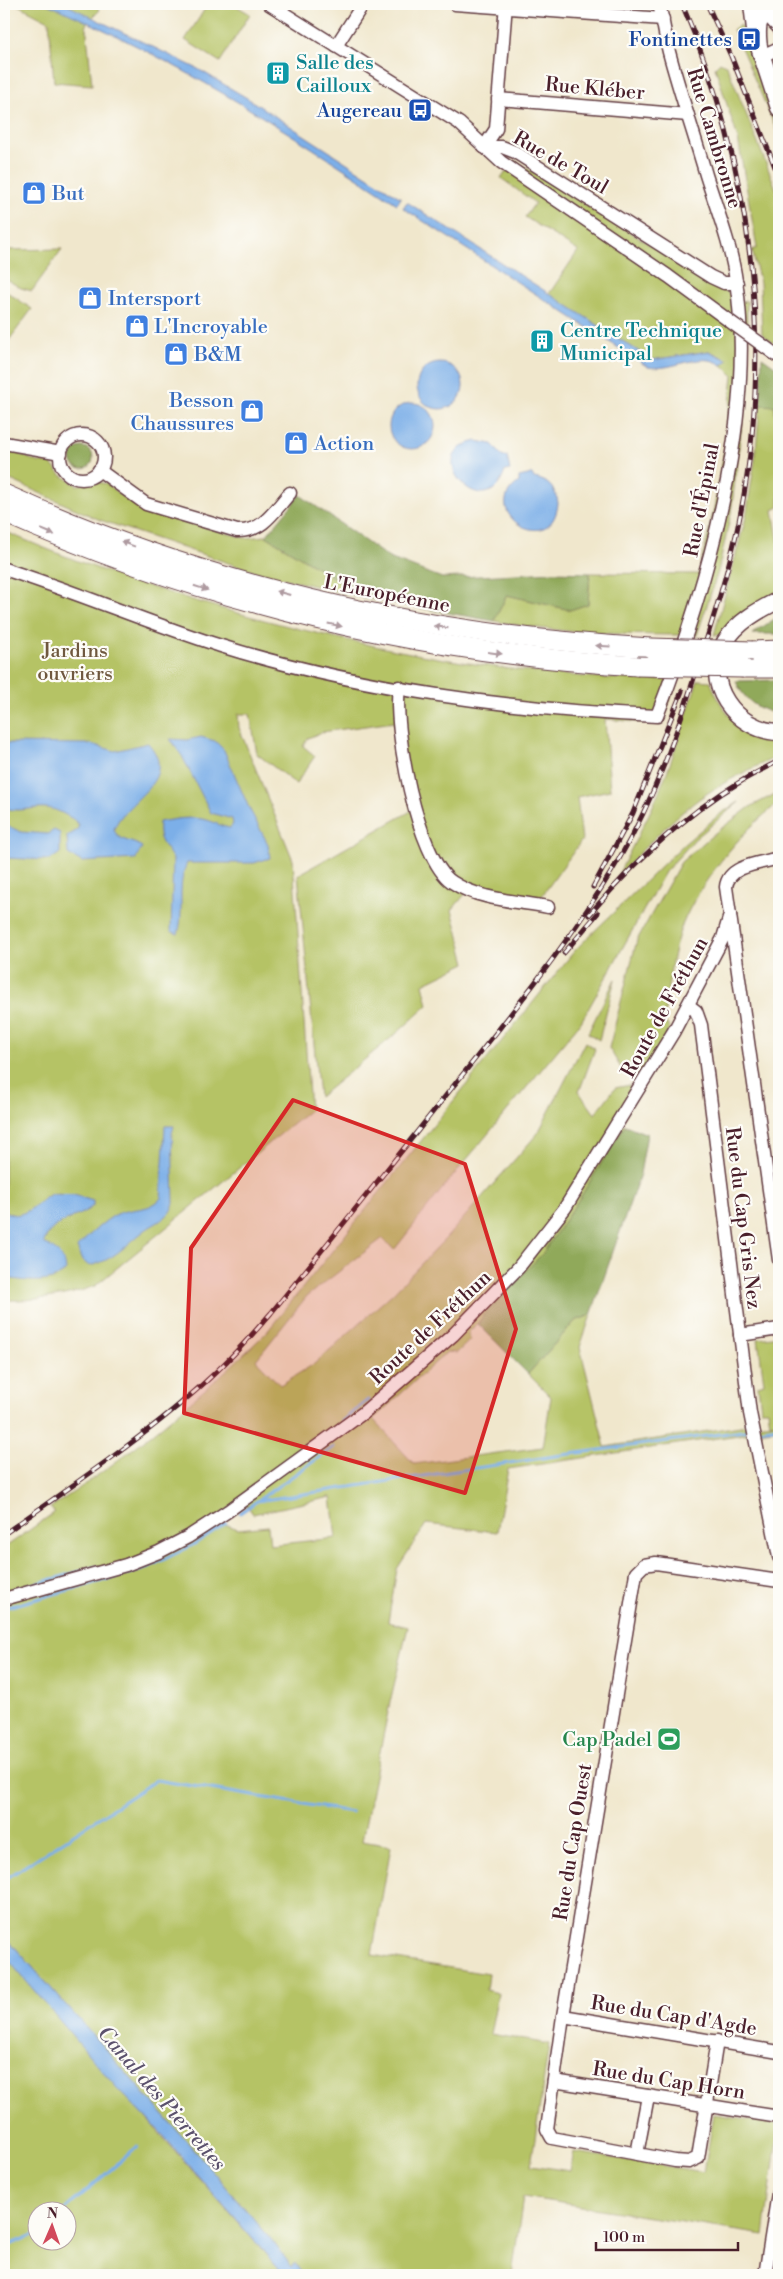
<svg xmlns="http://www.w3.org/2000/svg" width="783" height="2279" font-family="'Libre Bodoni',serif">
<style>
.green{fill:#b5c365;stroke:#807148;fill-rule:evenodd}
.forest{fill:#90a95a;stroke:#6d6442}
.water{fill:#7bafe8;stroke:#62678a}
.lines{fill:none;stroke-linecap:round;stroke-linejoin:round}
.stream{stroke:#7bafe8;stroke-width:3}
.minor-casing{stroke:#633d43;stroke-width:15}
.major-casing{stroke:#633d43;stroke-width:19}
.highway-casing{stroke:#633d43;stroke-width:21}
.minor{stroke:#fff;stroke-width:12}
.major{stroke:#fff;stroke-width:16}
.highway{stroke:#fff;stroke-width:19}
.rail-casing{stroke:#4a1f2b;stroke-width:5}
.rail{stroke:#fdfcf7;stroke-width:3;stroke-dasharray:9;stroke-linecap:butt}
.minor-bridge-casing{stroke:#633d43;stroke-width:15;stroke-linecap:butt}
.highway-bridge-casing{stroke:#633d43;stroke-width:21;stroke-linecap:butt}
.minor-bridge{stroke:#fff;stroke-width:12}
.highway-bridge{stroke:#fff;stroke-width:19}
.oneway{fill:#ae9aa0}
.marked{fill:#d62828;fill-opacity:0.2;stroke:#d62828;stroke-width:4;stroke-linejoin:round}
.labels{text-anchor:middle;stroke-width:4.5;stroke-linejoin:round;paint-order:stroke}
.transit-label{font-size:20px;fill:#164399;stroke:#fdfcf7;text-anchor:end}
.culture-label{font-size:20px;fill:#0d838f;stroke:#fdfcf7;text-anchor:start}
.street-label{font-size:20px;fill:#4a1f2b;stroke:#fdfcf7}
.shop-label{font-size:20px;fill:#366cbe;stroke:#fdfcf7;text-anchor:start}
.park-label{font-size:20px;fill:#6f583f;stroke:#fdfcf7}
.leisure-label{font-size:20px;fill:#27864d;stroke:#fdfcf7;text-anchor:end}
.water-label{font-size:21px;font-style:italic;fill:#5b516d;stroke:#fdfcf7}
</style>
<rect width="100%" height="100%" fill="#fdfcf7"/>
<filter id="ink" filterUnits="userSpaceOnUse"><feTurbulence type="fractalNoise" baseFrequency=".02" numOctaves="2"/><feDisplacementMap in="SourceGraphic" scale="10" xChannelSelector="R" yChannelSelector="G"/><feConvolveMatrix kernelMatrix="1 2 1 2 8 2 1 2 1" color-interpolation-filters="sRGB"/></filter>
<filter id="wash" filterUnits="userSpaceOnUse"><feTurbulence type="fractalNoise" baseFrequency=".0096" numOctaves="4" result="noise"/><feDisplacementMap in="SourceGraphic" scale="20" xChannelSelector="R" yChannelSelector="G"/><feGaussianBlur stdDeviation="1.12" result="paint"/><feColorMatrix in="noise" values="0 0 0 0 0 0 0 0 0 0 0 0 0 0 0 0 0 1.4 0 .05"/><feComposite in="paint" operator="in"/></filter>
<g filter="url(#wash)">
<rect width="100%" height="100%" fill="#f0e7cc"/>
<!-- green -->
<g class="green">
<path d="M16,4H94L100,10L86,24L92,85L54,82L49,21Z"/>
<path d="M208,4H233L250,14L220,62L185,40Z"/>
<path d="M741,25L779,135V136L733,29Z"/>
<path d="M720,62L727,66L779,196V347L762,334L760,283L752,250L757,248L738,139L715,67Z"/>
<path d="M515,161L741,301H747V382L731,513L718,572L697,635C630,635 560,634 494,621L507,595L570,610L588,604L590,573L698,574C716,509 727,443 733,375L722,365L728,360L709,351L652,360L549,294L578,251L525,217L535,203L501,178Z"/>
<path d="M62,249L32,291L21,288L4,278V250Z"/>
<path d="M4,290L32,309L4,347Z"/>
<path d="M760,405H775L777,451H779V507L773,510L779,544V594L721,635H714L746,517L755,460Z"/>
<path d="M4,448L38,462L51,464L61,475L77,485L98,482L107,484L125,499L144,510L245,538L266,536L369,599L252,571L100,520L4,477Z"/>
<path d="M4,531C102,574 204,606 308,631C429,660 553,680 677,680L661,724L605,719L610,790L577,797L582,840L534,907L466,893L452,910L466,963L423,984L428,1005L397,1033L319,1097L298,875L411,811L394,722L322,732L308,738L303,746L315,756L296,784L257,754L250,714H238L239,728L293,860L310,1110L95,1286C66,1297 35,1301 4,1300Z"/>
<path d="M698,680L710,681C724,715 741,737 779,738V756C752,768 723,782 699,799C669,821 644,849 618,875L652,808L669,767Z"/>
<path d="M779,792V803C742,829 693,890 679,934C670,962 668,991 664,1020L670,1029L644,1073L633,1075L624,1073L609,1048L637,940L681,862L715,833L750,807Z"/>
<path d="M739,802L695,839L665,872L581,1022L443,1188L394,1250L383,1238L307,1296L256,1360L280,1385L314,1364L393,1293L447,1237L538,1133L585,1042L595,1049L579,1092L595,1114L615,1088L630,1085L633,1090L616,1121L625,1125L581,1196L543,1253L469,1332L470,1340L457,1353L447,1352L373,1419L414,1464L543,1447L551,1397L528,1374L575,1321L591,1315L580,1347L605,1447L747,1425L779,1423V1429L508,1469L497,1532L426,1524L397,1569L388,1622L408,1627L390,1702L362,1841L391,1846L372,1955L488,1974L486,1990L498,1993L490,2034L549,2044L531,2165L570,2171L574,2152L704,2172L714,2114L779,2124L764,2235L523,2197L512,2275H299L294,2264L292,2268L270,2238L204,2161L4,1935V1548L55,1512L50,1508C128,1457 200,1397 266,1333L576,949L683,845L720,814ZM331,1497L336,1538L270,1545L268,1526L238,1529L219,1522L247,1505L253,1514Z"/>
<path d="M615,979L599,1040L588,1033Z"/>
<path d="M779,1336V1422L770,1423L768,1410H761L758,1385L764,1383L758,1339Z"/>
<path d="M4,1955C96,2063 191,2168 284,2275H4ZM38,2212H68V2242H38Z"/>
</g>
<!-- forest -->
<g class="forest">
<path d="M762,357L779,369V451H777L775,406L760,405Z"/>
<circle cx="82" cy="458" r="11"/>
<path d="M300,495L389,558L442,578L553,572L590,573L588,604L570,610L507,595L494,621L369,599L266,536Z"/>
<path d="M779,616V634H752Z"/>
<path d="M779,680V714C760,711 743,700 736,681Z"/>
<path d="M625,1125L647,1134L640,1174L591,1315L575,1321L528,1374L478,1324L484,1314L543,1253L581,1196Z"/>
</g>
<!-- water -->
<g class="water">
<path d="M47,4H65L198,69L247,98L401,198L397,204C285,129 172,57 47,4Z"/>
<path d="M407,202L652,360L709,351L728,360L722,365C700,350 673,372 648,367L403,208Z"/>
<circle cx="440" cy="386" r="23"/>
<circle cx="412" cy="426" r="23"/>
<path d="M477,441L492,444L503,457L507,456L510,470L505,471C487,530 416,453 477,441Z"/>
<path d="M532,474L534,478C548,480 556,489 558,503C553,560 475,512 519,482V477Z"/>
<path d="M201,737L215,741L224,750L249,808L268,844L270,858L254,863H187C176,886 185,911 178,934L171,931L173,859C164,844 157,842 159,822C175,819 191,816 207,820C216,822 221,827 230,828L233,824L232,819L211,813L182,756L170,739L187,740Z"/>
<path d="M4,743L91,744L115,751L148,743C181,781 126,798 114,829C118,842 132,840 142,847L136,859L82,862L68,854L67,836L76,831L79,826C75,819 71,818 64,814C39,800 28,815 4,808Z"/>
<path d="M4,824L21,832L48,834L54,830L60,833V853L50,860L4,858Z"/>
<path d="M165,1126H174L172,1133L174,1203C170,1219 156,1222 144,1231C126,1245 113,1261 89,1266L81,1259L77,1247C89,1236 103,1221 117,1214C132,1207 149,1212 161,1198Z"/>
<path d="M51,1194L74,1195L93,1201V1206C78,1219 49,1221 44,1243C56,1249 65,1257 66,1270C51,1287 23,1280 4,1278V1210C21,1224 37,1202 51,1194Z"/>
<path d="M4,1935L204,2161L270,2238L292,2267L295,2263L300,2271L299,2275H284L161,2133L116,2087L4,1955Z"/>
</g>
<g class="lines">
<!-- stream -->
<g class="stream">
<path d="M342,1421L368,1400"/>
<path d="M758,1430L779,1427"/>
<path d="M257,1501L555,1456L751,1430"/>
<path d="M240,1513L334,1447"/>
<path d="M13,1590L96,1567"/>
<path d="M4,1608L145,1569L193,1545L226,1523"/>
<path d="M4,1880L156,1780L352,1812"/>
<path d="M62,2212L138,2146"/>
<path d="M4,2247L38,2233"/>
</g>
</g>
</g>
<g filter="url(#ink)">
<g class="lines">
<!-- minor casing -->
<g class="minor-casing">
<g id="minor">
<path d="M269,4L459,123L501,162L668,276L728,320"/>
<path d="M455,4L663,19"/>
<path d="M759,7L779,28"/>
<path d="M773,7C755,20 760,36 762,56L779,48"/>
<path d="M336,46L363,4"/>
<path d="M498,99L688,115"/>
<path d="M484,147H502L515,152L711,277L724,283H737"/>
<path d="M484,147L496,129L506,4"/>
<circle cx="82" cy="457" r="22"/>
<path d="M4,443L61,453"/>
<path d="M99,470L146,504L237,531C263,532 274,511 290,493"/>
<path d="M4,569C77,592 148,623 221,646C358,689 515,710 657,716C706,589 757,417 736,281C731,245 717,210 706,175C694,134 680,93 669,52C665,36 663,20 659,4"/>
<path d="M399,687C393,727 417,858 452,882C479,900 517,901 548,907"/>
<path d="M779,858C762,863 728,865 726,887L779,1260"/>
<path d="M688,1005L696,1011L701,1025L750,1413L779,1557"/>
<path d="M740,1335L779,1329"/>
<path d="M4,1599L126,1565L159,1552L188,1537L228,1511L363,1413L453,1335L518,1268L565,1208L674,1031L723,938L730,915"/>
<path d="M563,2016L779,2052"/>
<path d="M717,2041L698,2158L689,2162L675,2161L552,2138L547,2129L563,2016L636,1573L644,1565L656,1563L779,1581"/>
<path d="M554,2081L779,2117"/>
<path d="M637,2154L648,2096"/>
<path d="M765,2275L779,2187"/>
</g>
</g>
<!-- major casing -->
<g class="major-casing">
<g id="major">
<path d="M752,4L756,38L779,108"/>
<path d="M779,600C759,610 737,622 725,642C700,682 736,731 779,732"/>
</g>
</g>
<!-- highway casing -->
<g class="highway-casing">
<g id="highway">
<path d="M4,494C211,588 425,636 651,648"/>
<path d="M4,513C207,603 416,653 637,666"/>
<path d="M753,651L779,650"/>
<path d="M743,668H779"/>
</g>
</g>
<!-- minor -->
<use href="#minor" class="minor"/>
<!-- major -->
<use href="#major" class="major"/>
<!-- highway -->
<use href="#highway" class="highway"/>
<!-- rail casing -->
<g class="rail-casing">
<g id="rail">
<path d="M707,4L731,56L779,177"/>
<path d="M593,887L633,813L682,691"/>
<path d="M589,915C644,851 703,797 779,761"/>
<path d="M564,953L598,913"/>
<path d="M4,1534C68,1488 135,1444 194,1392C222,1368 247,1341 271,1313C333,1237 394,1161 455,1084C513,1012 572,939 619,859C655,798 678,730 699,662C713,620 726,578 736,535C776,357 754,171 682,4"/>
</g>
</g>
<!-- rail -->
<use href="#rail" class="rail"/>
<!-- minor-bridge casing -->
<g class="minor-bridge-casing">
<path id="minor-bridge" d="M728,320L779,357"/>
</g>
<!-- highway-bridge casing -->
<g class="highway-bridge-casing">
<g id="highway-bridge">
<path d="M651,648L753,651"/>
<path d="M637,666L743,668"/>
</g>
</g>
<!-- minor-bridge -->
<use href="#minor-bridge" class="minor-bridge"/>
<!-- highway-bridge -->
<use href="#highway-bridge" class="highway-bridge"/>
</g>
<!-- one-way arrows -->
<defs><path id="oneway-solid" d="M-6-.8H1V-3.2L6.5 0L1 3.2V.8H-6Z" transform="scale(1.25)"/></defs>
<g class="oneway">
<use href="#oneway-solid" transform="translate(48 532) rotate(23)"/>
<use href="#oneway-solid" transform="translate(128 544) rotate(-160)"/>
<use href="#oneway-solid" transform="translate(201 588) rotate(17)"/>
<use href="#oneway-solid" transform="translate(283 593) rotate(-165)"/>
<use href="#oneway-solid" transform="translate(335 625) rotate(12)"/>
<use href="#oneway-solid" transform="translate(441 627) rotate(-170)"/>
<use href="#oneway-solid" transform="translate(603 646) rotate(-176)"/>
<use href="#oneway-solid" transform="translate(495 653) rotate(7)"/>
</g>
</g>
<!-- marked area -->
<path class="marked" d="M293,1100L465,1164L516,1329L465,1493L184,1413L191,1248Z"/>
<!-- icons -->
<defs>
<g id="bus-square" transform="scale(1.25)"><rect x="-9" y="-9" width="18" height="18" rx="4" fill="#1a4fb4" stroke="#fdfcf7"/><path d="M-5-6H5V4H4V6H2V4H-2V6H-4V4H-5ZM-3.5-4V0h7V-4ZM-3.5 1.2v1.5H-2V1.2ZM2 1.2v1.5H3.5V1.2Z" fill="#fff"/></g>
<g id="building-square" transform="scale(1.25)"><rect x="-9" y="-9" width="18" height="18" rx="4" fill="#0f9aa8" stroke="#fdfcf7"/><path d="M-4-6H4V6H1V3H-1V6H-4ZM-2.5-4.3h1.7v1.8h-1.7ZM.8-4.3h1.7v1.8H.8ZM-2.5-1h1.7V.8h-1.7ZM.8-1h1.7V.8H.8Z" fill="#fff"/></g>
<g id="shop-square" transform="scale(1.25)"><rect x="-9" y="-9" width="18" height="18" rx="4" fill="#3f7fe0" stroke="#fdfcf7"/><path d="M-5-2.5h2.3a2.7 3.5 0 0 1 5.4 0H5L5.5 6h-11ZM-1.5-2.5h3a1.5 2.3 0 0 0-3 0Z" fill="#fff"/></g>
<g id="stadium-square" transform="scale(1.25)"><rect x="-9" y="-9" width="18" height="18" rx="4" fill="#2e9e5b" stroke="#fdfcf7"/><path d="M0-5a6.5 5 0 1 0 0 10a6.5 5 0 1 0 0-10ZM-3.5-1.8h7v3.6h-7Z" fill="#fff"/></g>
</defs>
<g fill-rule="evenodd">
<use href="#bus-square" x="749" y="39"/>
<use href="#building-square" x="278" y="73"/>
<use href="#bus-square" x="420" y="110"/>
<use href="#shop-square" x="34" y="193"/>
<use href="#shop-square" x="90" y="298"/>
<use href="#shop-square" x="137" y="326"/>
<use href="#building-square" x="542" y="341"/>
<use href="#shop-square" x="176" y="354"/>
<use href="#shop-square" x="252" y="411"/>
<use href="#shop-square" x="296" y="443"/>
<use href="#stadium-square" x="669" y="1739"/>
</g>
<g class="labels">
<!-- transit labels -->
<g class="transit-label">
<text x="732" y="46">Fontinettes</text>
<text x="402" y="117">Augereau</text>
</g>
<!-- culture labels -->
<g class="culture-label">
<text x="296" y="69">Salle des<tspan x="296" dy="23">Cailloux</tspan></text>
<text x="560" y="337">Centre Technique<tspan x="560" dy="23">Municipal</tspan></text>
</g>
<!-- street labels -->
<g class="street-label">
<text transform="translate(595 88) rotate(5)" y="7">Rue Kléber</text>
<text transform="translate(715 138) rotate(73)" y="7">Rue Cambronne</text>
<text transform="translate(561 162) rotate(30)" y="7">Rue de Toul</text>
<text transform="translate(701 500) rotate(-79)" y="7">Rue d'Épinal</text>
<text transform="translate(387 593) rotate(11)" y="7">L'Européenne</text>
<text transform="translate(664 1007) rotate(-61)" y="7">Route de Fréthun</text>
<text transform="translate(744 1218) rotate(83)" y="7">Rue du Cap Gris Nez</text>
<text transform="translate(430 1327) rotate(-43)" y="7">Route de Fréthun</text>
<text transform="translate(572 1842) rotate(-81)" y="7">Rue du Cap Ouest</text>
<text transform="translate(674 2015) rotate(9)" y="7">Rue du Cap d'Agde</text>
<text transform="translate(669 2080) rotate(9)" y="7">Rue du Cap Horn</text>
</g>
<!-- shop labels -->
<g class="shop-label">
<text x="52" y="200">But</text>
<text x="108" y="305">Intersport</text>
<text x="154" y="333">L'Incroyable</text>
<text x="194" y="361">B&amp;M</text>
<text x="234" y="407" text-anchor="end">Besson<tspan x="234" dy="23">Chaussures</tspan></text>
<text x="314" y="450">Action</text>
</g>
<!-- park labels -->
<g class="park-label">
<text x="75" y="657">Jardins<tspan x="75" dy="23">ouvriers</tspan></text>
</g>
<!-- leisure labels -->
<g class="leisure-label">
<text x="652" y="1746">Cap Padel</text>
</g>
<!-- water labels -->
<g class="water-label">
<text transform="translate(162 2098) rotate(49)" y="7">Canal des Pierrettes</text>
</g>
</g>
<!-- margin -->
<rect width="783" height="2279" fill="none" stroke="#fdfcf7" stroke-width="20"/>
<!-- north arrow -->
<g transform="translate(52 2226) rotate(2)"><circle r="24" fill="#fdfcf7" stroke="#b5a4a5"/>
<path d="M0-4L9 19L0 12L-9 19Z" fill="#d1495b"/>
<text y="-8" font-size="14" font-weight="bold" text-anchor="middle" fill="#4a1f2b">N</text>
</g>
<!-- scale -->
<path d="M596 2242v8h142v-8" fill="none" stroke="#4a1f2b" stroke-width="2.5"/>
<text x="603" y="2242" font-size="15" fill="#4a1f2b" stroke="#fdfcf7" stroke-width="4" paint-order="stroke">100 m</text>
</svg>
